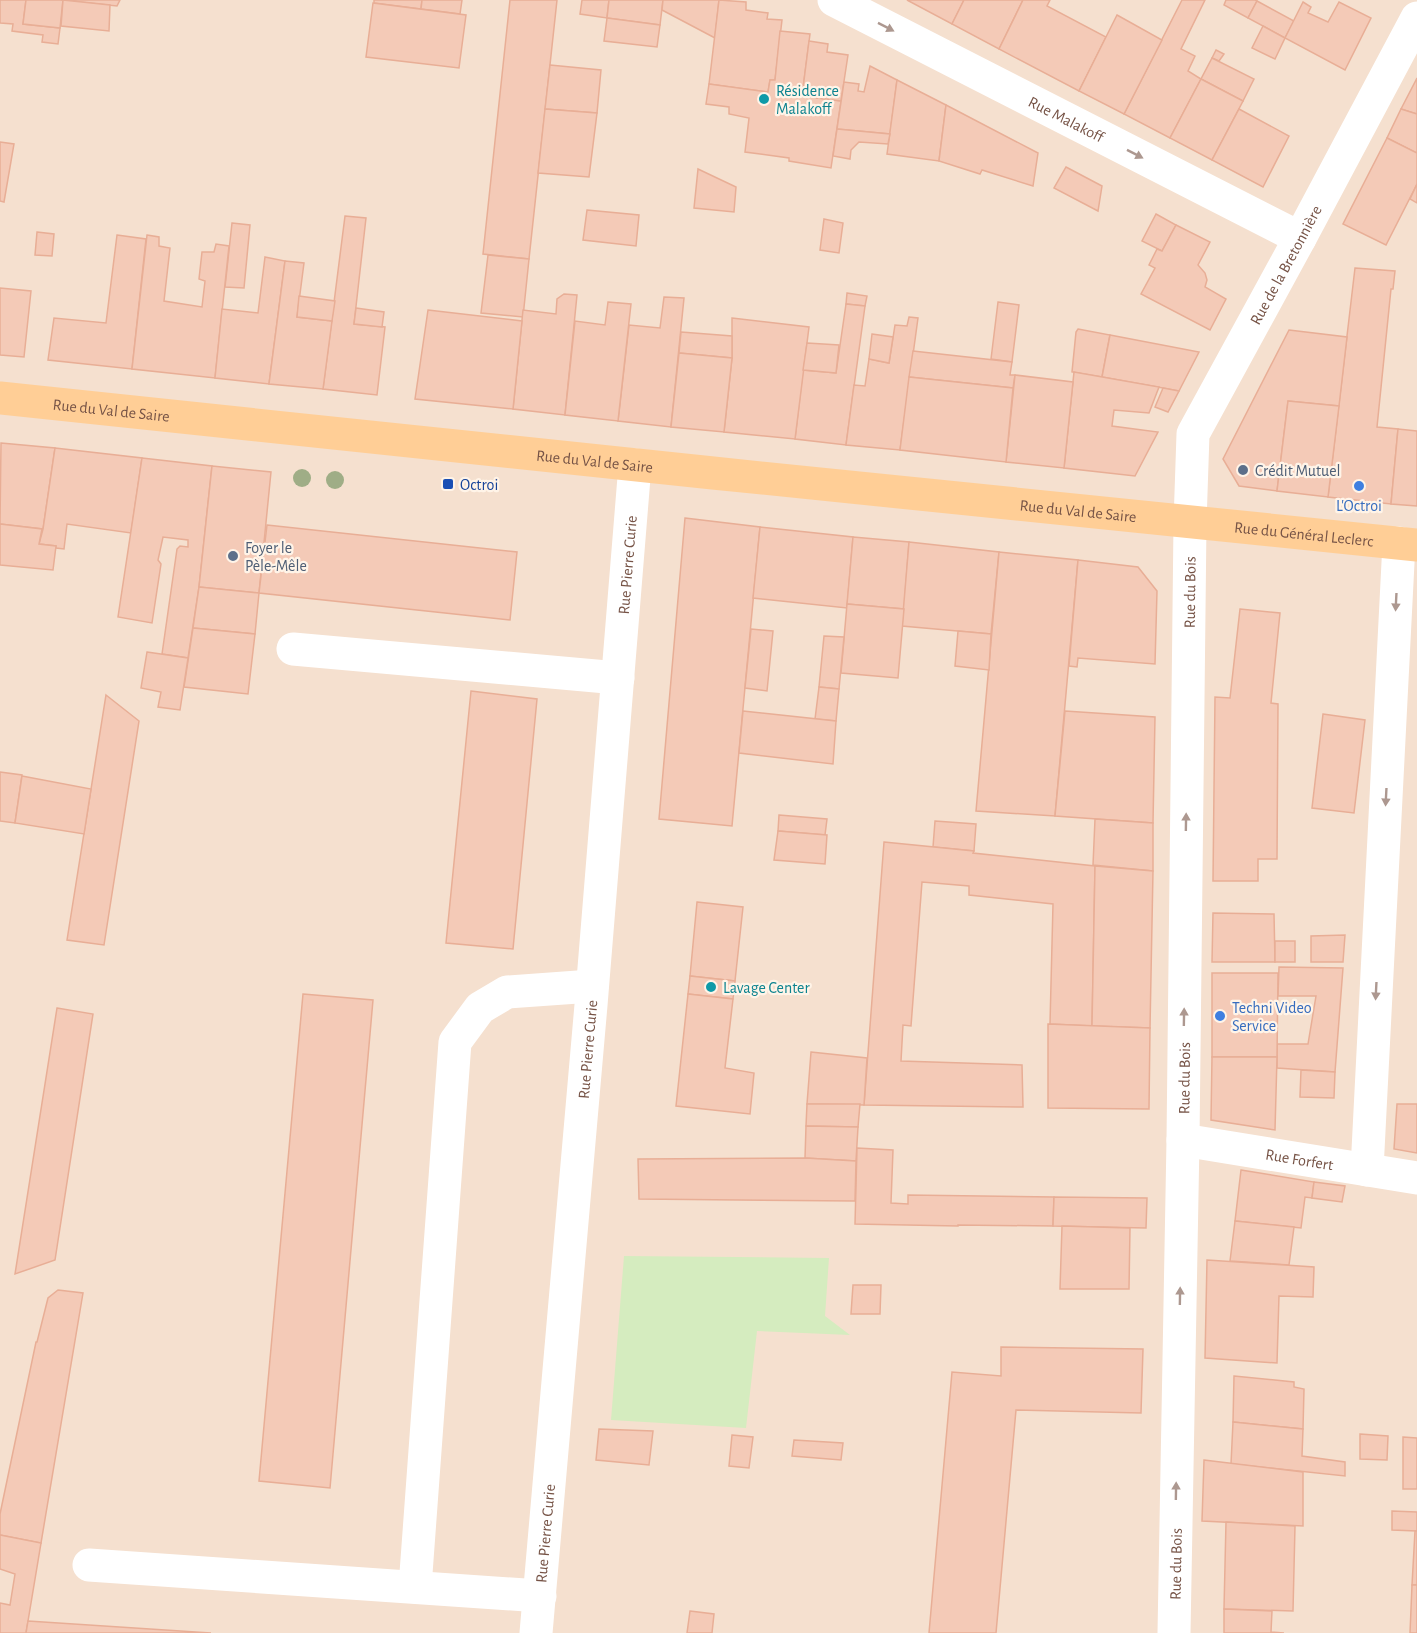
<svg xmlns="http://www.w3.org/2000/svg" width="1417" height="1633" font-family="'Alegreya Sans',sans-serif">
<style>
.residential{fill:#f5e0cf}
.green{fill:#d5ecbf}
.building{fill:#f4cab7;stroke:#e8ae96;stroke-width:1.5}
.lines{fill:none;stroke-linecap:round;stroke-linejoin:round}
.minor{stroke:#fff;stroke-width:33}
.major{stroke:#ffce96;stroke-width:33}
.tree{fill:#9fad86}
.oneway{fill:#ad9890}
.culture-dot{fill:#0f9aa8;stroke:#fff4e8;stroke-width:2}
.service-dot{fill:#5c6f8a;stroke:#fff4e8;stroke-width:2}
.transit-dot{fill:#1a4fb4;stroke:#fff4e8;stroke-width:2}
.shop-dot{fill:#3f7fe0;stroke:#fff4e8;stroke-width:2}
.labels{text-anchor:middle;stroke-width:4.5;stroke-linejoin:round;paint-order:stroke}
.culture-label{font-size:16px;fill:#0d838f;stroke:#fff4e8;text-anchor:start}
.street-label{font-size:16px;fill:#765346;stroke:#fff4e8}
.service-label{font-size:16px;fill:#4e5e75;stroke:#fff4e8;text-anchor:start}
.transit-label{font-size:16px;fill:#164399;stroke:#fff4e8;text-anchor:start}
.shop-label{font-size:16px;fill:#366cbe;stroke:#fff4e8}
</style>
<rect width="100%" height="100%" fill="#fdf0e1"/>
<!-- residential -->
<rect class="residential" x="0" y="0" width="1417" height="1633"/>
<!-- green -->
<path class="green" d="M624,1256L829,1258L825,1316L850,1335L757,1331L746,1428L611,1420Z"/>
<!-- building -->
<g class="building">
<path d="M0,0H26L23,24L60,28L58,44L42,42L43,35L12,31L13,24L0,23Z"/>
<path d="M26,0H63L60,28L23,24Z"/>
<path d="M61,0H120L117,6Z"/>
<path d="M63,0L110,5L109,31L61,26Z"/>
<path d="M374,0H422L421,9L374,3Z"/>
<path d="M422,0H462L460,14L421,9Z"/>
<path d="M510,0H557L529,259L483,254Z"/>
<path d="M582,0H609L607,18L580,14Z"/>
<path d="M609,0H663L660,25L607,18Z"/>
<path d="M663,0H719L715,38L662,10Z"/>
<path d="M719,0L746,2V10L768,13L767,19L782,20L775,80H770L768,92L709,84Z"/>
<path d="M907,0H964L952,24Z"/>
<path d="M964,0H1023L999,49L952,24Z"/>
<path d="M1023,0H1050L1047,6L1106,37L1079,91L999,49Z"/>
<path d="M1182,0H1205L1181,49L1195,56L1188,71L1201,79L1170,138L1124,114Z"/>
<path d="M1226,0H1255L1257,1L1248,18L1224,5Z"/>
<path d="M1257,1L1294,21L1285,38L1248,18Z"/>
<path d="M1303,2L1311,7L1308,13L1328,22L1339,2L1371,18L1345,70L1285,38Z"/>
<path d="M373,3L466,15L459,68L366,57Z"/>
<path d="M1117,15L1162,40L1124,114L1079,91Z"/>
<path d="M607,18L660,25L657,47L604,41Z"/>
<path d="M1263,26L1285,38L1275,59L1252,48Z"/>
<path d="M780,31L810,34L802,96L841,101L831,168L789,161V158L745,152L749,118L729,114V107L706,104L709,84L768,92L770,80H775Z"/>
<path d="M809,41L828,44L827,52L848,55L841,101L802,96Z"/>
<path d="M1216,50L1224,54L1219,61L1212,58Z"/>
<path d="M1212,58L1254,79L1243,101L1201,79Z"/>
<path d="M550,65L601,70L597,113L545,109Z"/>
<path d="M870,66L897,80L890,134L837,129L844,82L859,84L858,91L864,92Z"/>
<path d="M1417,78V114L1401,109Z"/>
<path d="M1201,79L1243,101L1212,160L1170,138Z"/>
<path d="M897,80L946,105L939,161L887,154Z"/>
<path d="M946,105L1038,153L1033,186L982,170L980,174L939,161Z"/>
<path d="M545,109L597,113L589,177L538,173Z"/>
<path d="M1239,109L1289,136L1263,187L1212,160Z"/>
<path d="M1401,109L1417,114V153L1387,138Z"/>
<path d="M837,129L890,134L888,144L859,142L851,150L850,159L833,156Z"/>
<path d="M1387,138L1417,153V184L1386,245L1343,224Z"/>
<path d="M0,142L14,144L4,202L0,201Z"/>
<path d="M1066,167L1102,186L1098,211L1054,188Z"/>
<path d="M698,169L736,187L734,212L694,208Z"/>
<path d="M1417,184V203L1410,199Z"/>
<path d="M587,210L639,215L636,246L583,240Z"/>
<path d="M1156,214L1176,225L1162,251L1142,241Z"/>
<path d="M345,216L366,218L354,324L385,327L377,395L323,389Z"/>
<path d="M824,219L843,223L839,253L820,250Z"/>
<path d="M232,223L250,225L244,288L225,287Z"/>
<path d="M1176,225L1210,242L1198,265L1205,273L1207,280L1205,287L1226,299L1210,330L1141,294L1155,268L1149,265L1157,249L1162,251Z"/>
<path d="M37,232L54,234L52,256L35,255Z"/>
<path d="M117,235L146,239L132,369L48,360L54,318L106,323Z"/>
<path d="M147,235L159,237V246L170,248L164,301L202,307L205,281L199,279L202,252H214L216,244L229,246L215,378L132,369Z"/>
<path d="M488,255L529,259L523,317L481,313Z"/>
<path d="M265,257L285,261L269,384L215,378L222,309L258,313Z"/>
<path d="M285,261L304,263L297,317L332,321L323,389L269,384Z"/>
<path d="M1355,268L1395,271L1393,289H1391L1377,427L1398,429L1391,504L1328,497Z"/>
<path d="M0,288L31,291L24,357L0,355Z"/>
<path d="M847,293L867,296L865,306L846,304Z"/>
<path d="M564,294L577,295L565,415L513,409L523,310L556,314L557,299Z"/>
<path d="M299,296L335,301L332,321L297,317Z"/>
<path d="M664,297L684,298L671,427L618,421L629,325L660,328Z"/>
<path d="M608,302L631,304L618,421L565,415L575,321L605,325Z"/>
<path d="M998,302L1019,305L1012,362L991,359Z"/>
<path d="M846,304L865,306L846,445L795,439L803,370L836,373Z"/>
<path d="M356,308L384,312L382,327L354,324Z"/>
<path d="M428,310L522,321L513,409L415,399Z"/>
<path d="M909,317L918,318L900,450L846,445L854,385L865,386L869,359L889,363L895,325L907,326Z"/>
<path d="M732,318L809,327L795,439L724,432L732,358Z"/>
<path d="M1078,329L1110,335L1102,377L1072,372L1076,332Z"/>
<path d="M1289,330L1347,337L1339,406L1288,401L1277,491L1239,486L1223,459Z"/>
<path d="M681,332L732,336V358L679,353Z"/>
<path d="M872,334L893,337L889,363L869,359Z"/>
<path d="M1110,335L1199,352L1179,391L1163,388L1102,377Z"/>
<path d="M807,343L839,345L836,373L803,370Z"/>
<path d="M913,351L1012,362L1010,375H1015L1013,388L909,377Z"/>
<path d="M679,353L732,358L724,432L671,427Z"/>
<path d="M1074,372L1159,387L1149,413L1114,410L1112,426L1158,432L1135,476L1064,468Z"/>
<path d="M1015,375L1073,382L1064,468L1006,462Z"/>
<path d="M909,377L1013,388L1006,462L900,450Z"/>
<path d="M1163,388L1179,391L1168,412L1155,407Z"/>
<path d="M1288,401L1339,406L1328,497L1277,491Z"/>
<path d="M1398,429L1417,431V506L1391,504Z"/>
<path d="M1,443L55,448L43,529L0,524Z"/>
<path d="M55,448L142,458L131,533L67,524L64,549L56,548V546L39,544L43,529Z"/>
<path d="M142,458L212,466L199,587L188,658L162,654L177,549L180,546L188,547V540L163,537L158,560L161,564L152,623L118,617Z"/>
<path d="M212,466L271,472L259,593L199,587Z"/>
<path d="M685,518L760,527L732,826L659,819Z"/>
<path d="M0,524L42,529L39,544L56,546L53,570L0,565Z"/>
<path d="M267,525L517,552L510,620L259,593Z"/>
<path d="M760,527L853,537L847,608L753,598Z"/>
<path d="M853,537L909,542L904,609L847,604Z"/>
<path d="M909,542L999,552L991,634L902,626Z"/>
<path d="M999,552L1078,560L1055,816L976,811Z"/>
<path d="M1078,560L1138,567L1157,591L1155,664L1078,658L1077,667L1069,666Z"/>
<path d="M199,587L259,593L255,634L193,628Z"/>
<path d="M847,604L904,609L898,678L841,673Z"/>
<path d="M1240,609L1280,613L1271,703L1278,704L1277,859H1258V881H1213L1215,697L1230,698Z"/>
<path d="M193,628L255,634L248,694L184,687Z"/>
<path d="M751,629L773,631L767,691L745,688Z"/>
<path d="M958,631L991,634L989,670L955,666Z"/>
<path d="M824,636L844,637L839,689L819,687Z"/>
<path d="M147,652L188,658L180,710L158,707L161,692L141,688Z"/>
<path d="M819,687L839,689L836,721L815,719Z"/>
<path d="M471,691L537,699L513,949L446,943Z"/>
<path d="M106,695L139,721L104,945L67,940Z"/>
<path d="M743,711L836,721L833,764L739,753Z"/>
<path d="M1065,711L1155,717L1153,823L1055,816Z"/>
<path d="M1323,714L1365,720L1354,813L1312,808Z"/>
<path d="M0,772L22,775L15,823L0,821Z"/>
<path d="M22,776L91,789L84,834L15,823Z"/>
<path d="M779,815L827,819L825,835L778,831Z"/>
<path d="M1095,819L1153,823V871L1093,865Z"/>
<path d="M935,821L976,824L974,851L933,847Z"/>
<path d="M778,831L827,835L825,864L774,860Z"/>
<path d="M884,842L974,851L973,853L1095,866L1092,1026L1050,1024L1053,904L969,895V886L922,882L911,1026L903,1025L901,1061L1022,1065L1023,1107L864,1105Z"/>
<path d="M1095,866L1153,871L1150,1028L1092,1026Z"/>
<path d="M697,902L743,907L735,981L690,976Z"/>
<path d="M1213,913L1274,914L1275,962H1212Z"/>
<path d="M1345,935L1343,962H1311V936Z"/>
<rect x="1275" y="941" width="20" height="21"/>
<path d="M1279,967L1343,968L1335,1072L1277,1068V1044H1308L1316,996H1278Z"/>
<path d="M1212,973H1278L1277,1057H1212Z"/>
<path d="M690,976L735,981L733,999L688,994Z"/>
<path d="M303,994L373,1000L330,1488L259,1481Z"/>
<path d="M688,994L733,999L725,1068L754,1073L750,1114L676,1106Z"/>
<path d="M57,1008L93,1014L55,1260L15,1274Z"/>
<path d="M1048,1024L1150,1028L1149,1109L1048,1108Z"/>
<path d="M811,1052L867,1058L864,1105L807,1104Z"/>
<path d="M1212,1057H1277L1275,1130L1211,1120Z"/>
<path d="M1301,1070L1335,1072L1334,1098L1300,1097Z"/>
<path d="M807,1104H860L858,1127L806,1126Z"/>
<path d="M1397,1104H1417V1153L1394,1149Z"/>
<path d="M806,1126L858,1127L856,1161L805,1158Z"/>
<path d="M857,1148L893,1150L891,1203L908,1204V1195L1054,1197L1053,1226L958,1225V1226L855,1224Z"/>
<path d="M805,1158L856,1161L855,1201L639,1199L638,1159Z"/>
<path d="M1241,1170L1314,1182L1312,1198L1305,1197L1301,1228L1235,1221Z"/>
<path d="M1314,1182L1345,1186L1342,1202L1312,1198Z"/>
<path d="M1054,1197L1147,1198L1146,1228L1053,1226Z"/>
<path d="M1235,1221L1294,1227L1289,1265L1230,1261Z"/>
<path d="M1062,1226L1130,1228L1129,1289H1060Z"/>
<path d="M1207,1260L1314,1267L1313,1297L1279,1296L1277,1363L1205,1358Z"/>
<path d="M853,1285H881L880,1314H851Z"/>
<path d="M58,1290L83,1293L41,1543L0,1535V1514L36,1342H37L48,1298Z"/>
<path d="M1001,1347L1143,1349L1141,1413L1016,1410L996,1633H929L952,1372L1001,1376Z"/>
<path d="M1234,1376L1294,1382V1387L1304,1389L1303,1429L1233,1422Z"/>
<path d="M1233,1422L1303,1429L1302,1456L1345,1462V1476L1231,1464Z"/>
<path d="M599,1429L653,1431L649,1465L596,1460Z"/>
<path d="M1360,1434L1388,1436L1387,1460L1360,1459Z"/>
<path d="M732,1435L753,1437L749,1468L729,1466Z"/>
<path d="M1403,1437L1417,1438V1489H1403Z"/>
<path d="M794,1440L843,1443L841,1460L792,1456Z"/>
<path d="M1204,1460L1303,1472V1526L1202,1521Z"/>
<path d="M1392,1511L1417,1512V1531L1392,1530Z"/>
<path d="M1226,1522L1295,1526L1293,1611L1224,1609Z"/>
<path d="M1415,1531H1417V1585H1412Z"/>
<path d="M0,1535L41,1543L26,1633H0V1603L10,1605L15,1574L0,1569Z"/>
<path d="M1412,1585H1417V1633H1410Z"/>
<path d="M1224,1609L1272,1611L1271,1632L1284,1633H1224Z"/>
<path d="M690,1611L714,1614L712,1633H687Z"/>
<path d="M28,1621L211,1633H26Z"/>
</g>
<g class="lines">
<!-- minor -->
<g class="minor">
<path id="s1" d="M834,0L1300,238"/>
<path d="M293,649L618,678"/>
<path id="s2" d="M1183,1140L1417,1178"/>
<path d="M1367,1170L1399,543"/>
<path d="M89,1565L540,1596"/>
<path d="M415,1587L455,1042L480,1008L507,992L592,986"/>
<path id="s3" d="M536,1633L591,1005L635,465"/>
<path id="s4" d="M1174,1633L1183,1140L1190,523L1193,434L1300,238L1417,18"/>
</g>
<!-- major -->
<path class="major" id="s5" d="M0,398L713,473L1417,545"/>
</g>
<!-- trees -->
<g class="tree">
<circle cx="302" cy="478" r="9"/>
<circle cx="335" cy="480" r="9"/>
</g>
<!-- one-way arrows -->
<defs><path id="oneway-solid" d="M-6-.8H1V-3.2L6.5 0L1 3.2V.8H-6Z" transform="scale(1.5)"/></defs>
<g class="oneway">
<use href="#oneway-solid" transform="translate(886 27) rotate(27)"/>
<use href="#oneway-solid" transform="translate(1135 154) rotate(27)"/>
<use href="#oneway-solid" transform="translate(1396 602) rotate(93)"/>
<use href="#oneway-solid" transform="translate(1386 797) rotate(93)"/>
<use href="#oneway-solid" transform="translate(1186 822) rotate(-89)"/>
<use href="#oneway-solid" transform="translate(1376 991) rotate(93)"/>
<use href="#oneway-solid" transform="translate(1184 1017) rotate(-89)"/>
<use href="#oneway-solid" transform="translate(1180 1296) rotate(-89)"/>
<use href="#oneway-solid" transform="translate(1176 1491) rotate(-89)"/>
</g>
<!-- markers -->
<g class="culture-dot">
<circle cx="764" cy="99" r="6"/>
<circle cx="711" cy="987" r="6"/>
</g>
<g class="service-dot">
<circle cx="1243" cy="470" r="6"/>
<circle cx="233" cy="556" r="6"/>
</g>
<rect class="transit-dot" x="442" y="478" width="12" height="12" rx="3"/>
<g class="shop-dot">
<circle cx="1359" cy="486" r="6"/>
<circle cx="1220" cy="1016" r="6"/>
</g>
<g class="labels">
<!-- culture labels -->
<g class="culture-label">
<text x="776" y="96">Résidence<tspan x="776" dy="18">Malakoff</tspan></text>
<text x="723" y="993">Lavage Center</text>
</g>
<!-- street labels -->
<g class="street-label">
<text dy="6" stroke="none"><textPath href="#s1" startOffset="261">Rue Malakoff</textPath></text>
<text dy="6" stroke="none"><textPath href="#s4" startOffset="1392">Rue de la Bretonnière</textPath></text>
<text dy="6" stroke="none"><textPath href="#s5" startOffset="112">Rue du Val de Saire</textPath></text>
<text dy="6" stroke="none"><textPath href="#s5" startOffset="598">Rue du Val de Saire</textPath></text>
<text dy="6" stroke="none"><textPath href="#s5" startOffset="1084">Rue du Val de Saire</textPath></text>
<text dy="6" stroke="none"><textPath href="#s5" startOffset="1311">Rue du Général Leclerc</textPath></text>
<text dy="6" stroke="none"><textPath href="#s3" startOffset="1072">Rue Pierre Curie</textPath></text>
<text dy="6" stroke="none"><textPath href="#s4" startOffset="1041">Rue du Bois</textPath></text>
<text dy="6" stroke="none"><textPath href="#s3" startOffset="586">Rue Pierre Curie</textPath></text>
<text dy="6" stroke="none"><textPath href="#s4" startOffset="555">Rue du Bois</textPath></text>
<text dy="6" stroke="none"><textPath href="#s2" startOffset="118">Rue Forfert</textPath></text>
<text dy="6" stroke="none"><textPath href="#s3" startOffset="100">Rue Pierre Curie</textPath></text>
<text dy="6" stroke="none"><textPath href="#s4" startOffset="69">Rue du Bois</textPath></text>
</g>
<!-- service labels -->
<g class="service-label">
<text x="1255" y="476">Crédit Mutuel</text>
<text x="245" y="553">Foyer le<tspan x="245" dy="18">Pèle-Mêle</tspan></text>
</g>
<!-- transit labels -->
<g class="transit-label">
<text x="460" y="490">Octroi</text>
</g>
<!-- shop labels -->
<g class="shop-label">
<text x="1359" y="511">L'Octroi</text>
<text x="1232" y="1013" text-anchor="start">Techni Video<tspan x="1232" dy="18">Service</tspan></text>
</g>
</g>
</svg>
